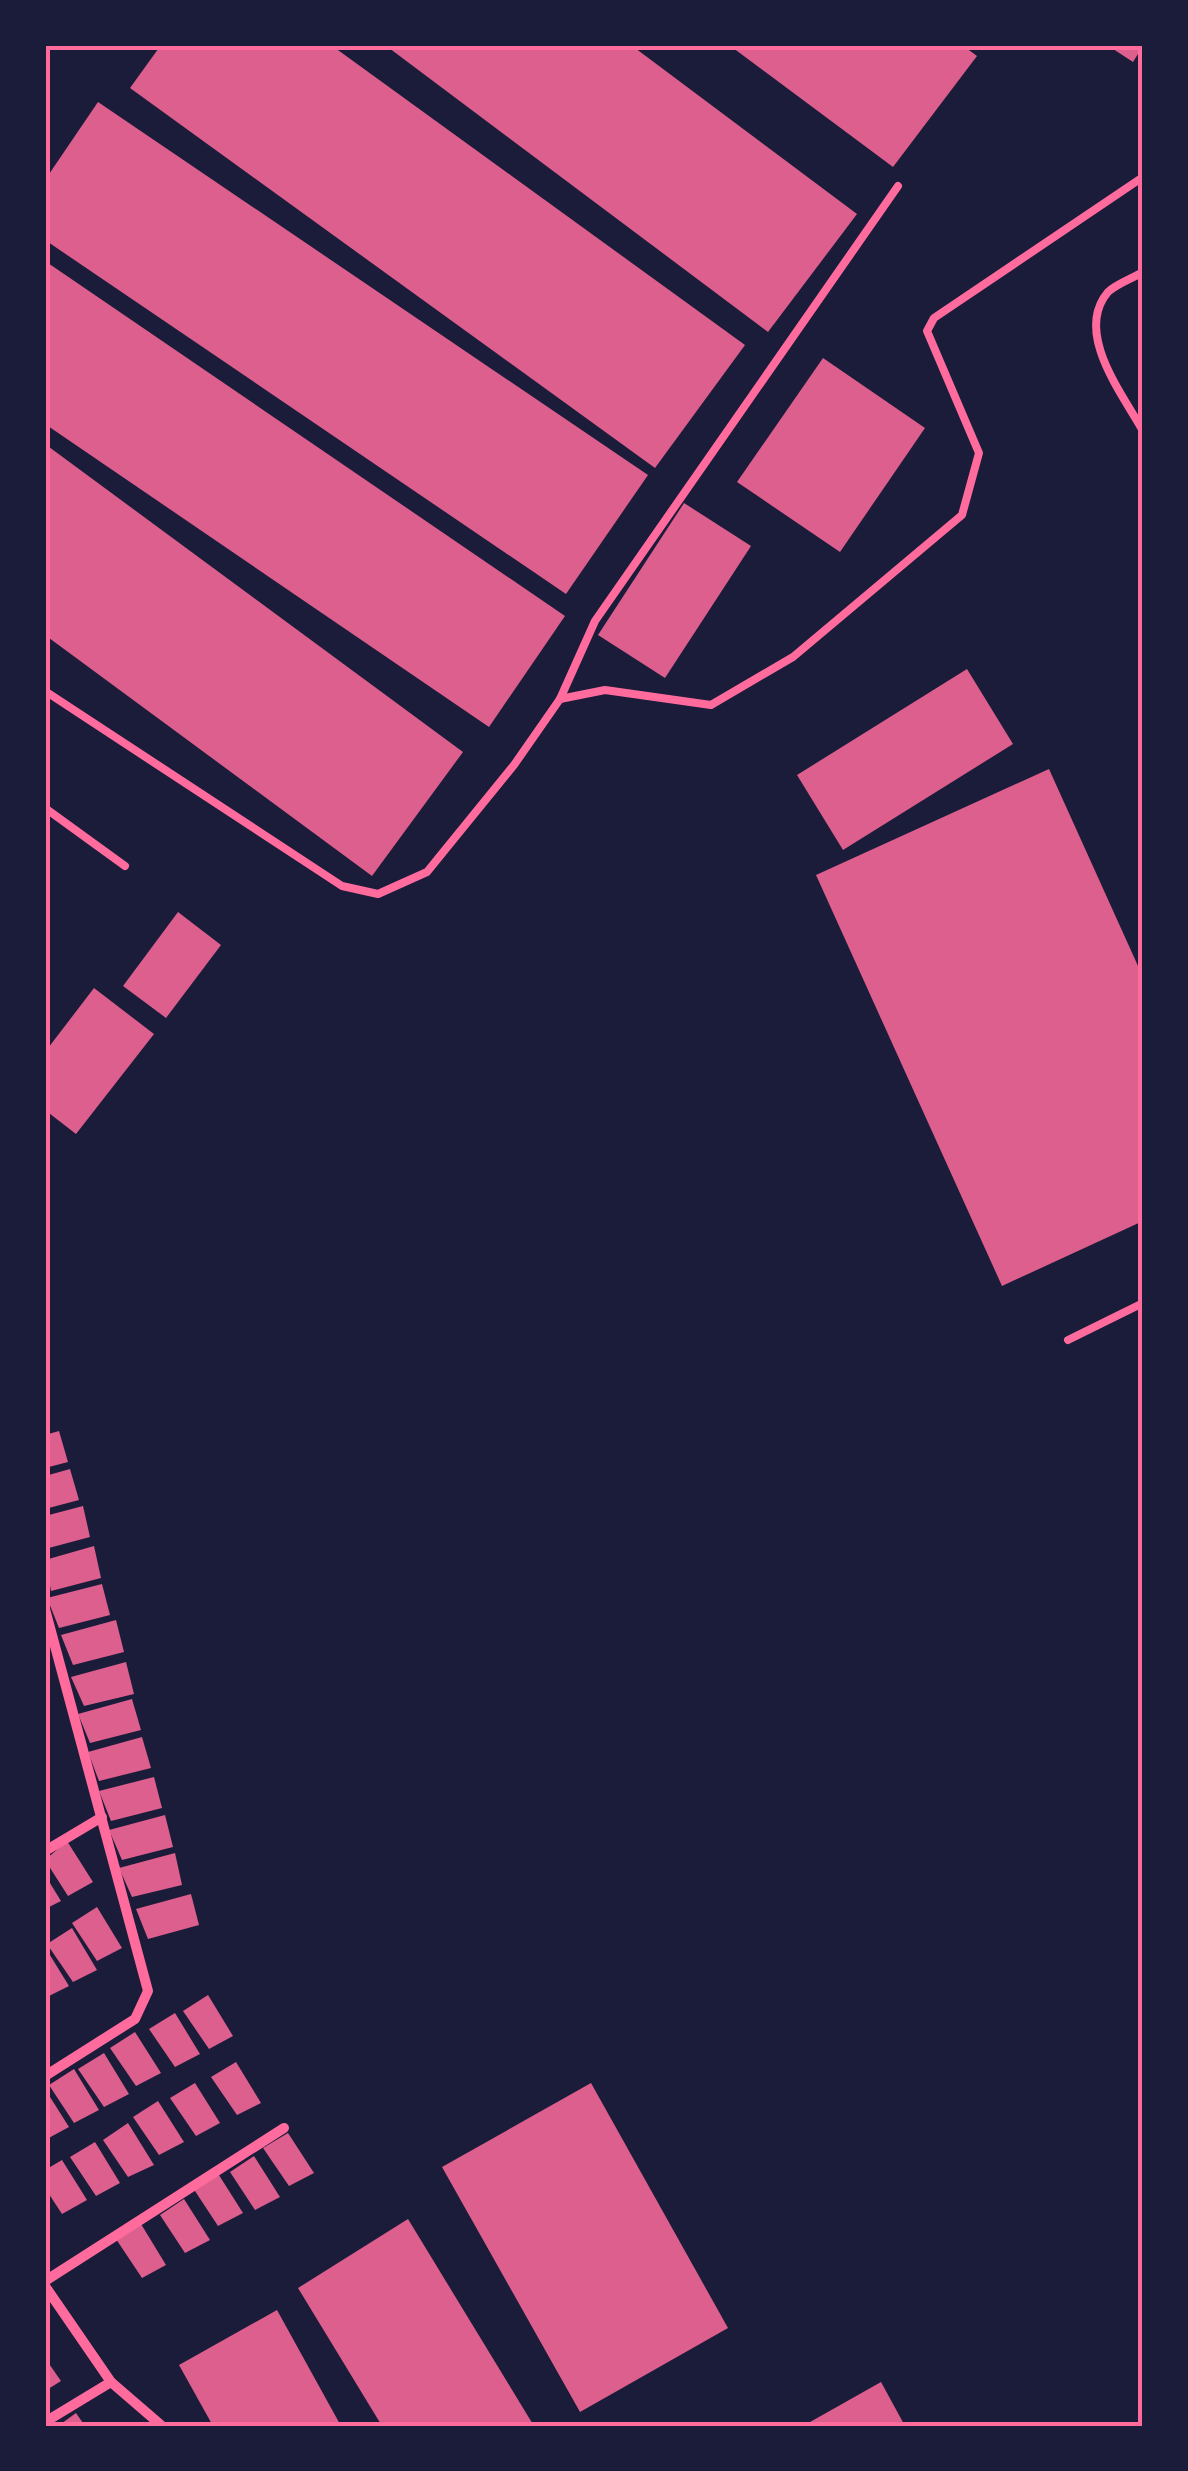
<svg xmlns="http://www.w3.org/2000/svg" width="1188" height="2471" font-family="Quicksand,sans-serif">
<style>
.building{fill:#dd5f8e}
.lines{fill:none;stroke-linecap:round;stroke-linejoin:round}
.service{stroke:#ff6b9d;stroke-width:8}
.minor{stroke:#ff6b9d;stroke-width:10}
.neatline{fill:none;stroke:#ff6b9d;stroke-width:4}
</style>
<rect width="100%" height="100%" fill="#1b1b3a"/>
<!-- building -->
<g class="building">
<path d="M161,45H331L745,345L655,468L130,88Z"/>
<path d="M385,45H631L857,214L768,332Z"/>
<path d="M729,45H962L977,56L893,167Z"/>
<path d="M1107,45H1143V46L1133,62Z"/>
<path d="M98,102L648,475L566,594L45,240V180Z"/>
<path d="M45,261L565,616L489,727L45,424Z"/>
<path d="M823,358L925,428L840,552L737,482Z"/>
<path d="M45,444L463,752L372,876L45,635Z"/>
<path d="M684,503L751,546L665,678L598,635Z"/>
<path d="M967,669L1013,744L843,850L797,775Z"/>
<path d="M1049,769L1143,977V1221L1002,1286L816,875Z"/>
<path d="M178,912L221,945L166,1018L123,986Z"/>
<path d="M94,988L154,1034L76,1134L45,1110V1052Z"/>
<path d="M59,1431L68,1462L45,1468V1435Z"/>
<path d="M70,1469L79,1500L45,1509V1476Z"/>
<path d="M83,1506L90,1537L45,1549V1516Z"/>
<path d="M94,1546L101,1578L51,1591L45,1560Z"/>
<path d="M102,1584L110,1615L59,1628L47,1598Z"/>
<path d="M116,1620L124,1652L73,1665L61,1635Z"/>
<path d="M126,1662L134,1694L84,1706L71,1677Z"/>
<path d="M132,1699L141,1730L90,1743L78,1714Z"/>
<path d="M142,1737L151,1768L99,1781L88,1752Z"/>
<path d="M154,1777L162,1808L111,1821L99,1791Z"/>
<path d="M165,1815L173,1847L122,1860L109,1830Z"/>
<path d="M67,1841L93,1882L68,1896L45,1860Z"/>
<path d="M175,1853L182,1885L132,1897L119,1868Z"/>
<path d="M45,1875L61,1901L45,1909Z"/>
<path d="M191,1894L199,1925L148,1939L136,1909Z"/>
<path d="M97,1907L122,1948L97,1961L72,1923Z"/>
<path d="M72,1928L97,1970L73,1982L47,1944Z"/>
<path d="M45,1947L69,1986L45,1998Z"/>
<path d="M208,1995L233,2036L209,2049L183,2011Z"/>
<path d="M175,2013L200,2054L175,2067L149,2029Z"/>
<path d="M135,2032L161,2073L136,2086L110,2048Z"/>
<path d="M104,2053L129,2094L104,2107L78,2069Z"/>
<path d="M236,2062L261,2103L237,2115L211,2077Z"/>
<path d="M74,2069L99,2110L74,2123L49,2085Z"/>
<path d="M195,2083L220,2123L196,2136L170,2098Z"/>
<path d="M591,2083L728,2328L580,2412L442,2167Z"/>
<path d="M45,2089L69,2127L45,2140Z"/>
<path d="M158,2101L184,2142L159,2155L133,2117Z"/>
<path d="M128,2123L154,2165L128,2177L103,2140Z"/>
<path d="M288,2133L314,2173L289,2186L263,2148Z"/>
<path d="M95,2142L120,2183L96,2196L70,2157Z"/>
<path d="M254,2156L280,2197L255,2210L230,2172Z"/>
<path d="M62,2160L87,2200L62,2214L45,2188V2170Z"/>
<path d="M217,2172L243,2213L218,2226L193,2188Z"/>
<path d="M184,2199L210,2240L185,2253L160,2215Z"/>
<path d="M408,2219L534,2426H382L298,2288Z"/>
<path d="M141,2224L166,2265L142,2278L116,2239Z"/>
<path d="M277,2310L341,2426H213L179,2365Z"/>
<path d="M45,2358L61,2381L45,2391Z"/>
<path d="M881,2382L905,2426H803Z"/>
<path d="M76,2413L85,2426H58Z"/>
</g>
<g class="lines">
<!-- service -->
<g class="service">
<path d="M1143,272C1133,278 1116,284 1108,292C1073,333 1124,396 1143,431"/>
<path d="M45,691L342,886L378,894L427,872L514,765L560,699L605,690L711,705L793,657L962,515L979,453L927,331L934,318L1143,177"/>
<path d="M560,699L595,621L898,186"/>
<path d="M45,808L125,866"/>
<path d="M1068,1340L1143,1303"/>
</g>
<!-- minor -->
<g class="minor">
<path d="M45,1609L148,1991L135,2019L45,2076"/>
<path d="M45,1851L102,1817"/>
<path d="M45,2281L284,2128"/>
<path d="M45,2286L111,2382L162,2426"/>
<path d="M45,2422L111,2382"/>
</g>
</g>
<!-- border -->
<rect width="1188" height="2471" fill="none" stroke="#1b1b3a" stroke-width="95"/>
<rect x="48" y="48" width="1092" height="2376" class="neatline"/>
</svg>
